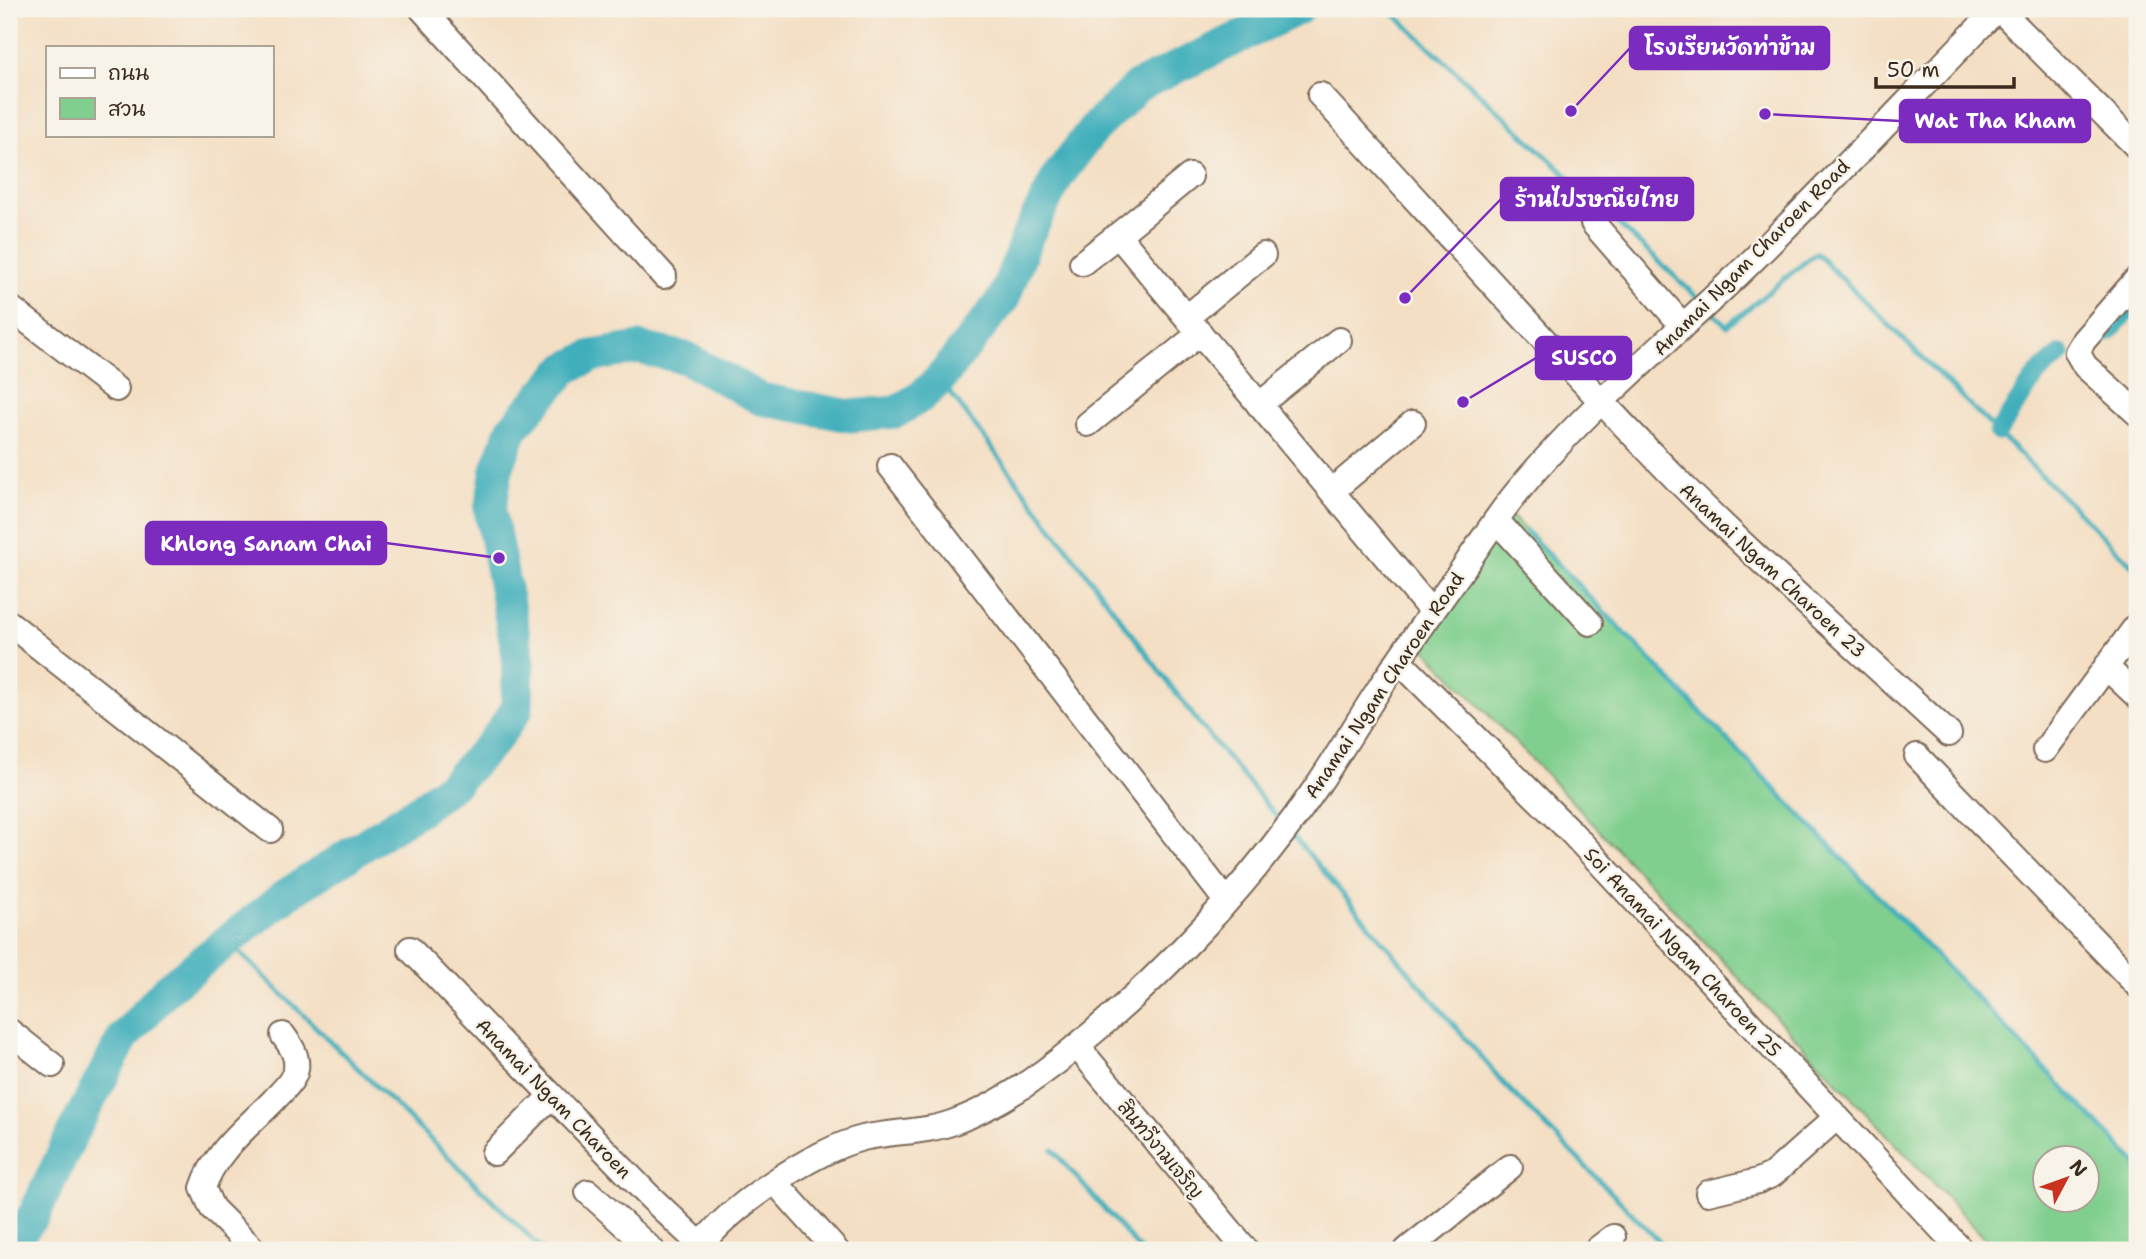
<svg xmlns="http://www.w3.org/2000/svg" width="2146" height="1259" font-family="'Shantell Sans','Playpen Sans Thai',sans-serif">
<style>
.green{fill:#80cf8e;stroke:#5e7c56;stroke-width:2;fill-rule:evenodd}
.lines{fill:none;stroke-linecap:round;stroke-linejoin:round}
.stream{stroke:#3fafbb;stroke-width:5}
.canal{stroke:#3fafbb;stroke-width:19}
.river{stroke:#3fafbb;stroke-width:33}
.minor-casing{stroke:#7c6958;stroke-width:28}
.minor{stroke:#fff;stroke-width:24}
.labels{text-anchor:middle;stroke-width:5;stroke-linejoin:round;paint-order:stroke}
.street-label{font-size:19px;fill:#3b2a1e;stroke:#f7f3e8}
.leader{fill:none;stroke:#7b2cbf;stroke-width:2.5}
.callout-dot{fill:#7b2cbf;stroke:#f7f3e8;stroke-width:2.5}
.callout{fill:#7b2cbf;stroke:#7b2cbf;stroke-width:2.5}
.callout-label{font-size:21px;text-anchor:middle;font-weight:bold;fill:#fff}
</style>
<rect width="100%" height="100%" fill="#f7f3e8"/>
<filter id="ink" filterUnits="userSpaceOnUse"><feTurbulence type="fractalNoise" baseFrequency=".0143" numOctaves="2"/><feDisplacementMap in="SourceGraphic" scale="14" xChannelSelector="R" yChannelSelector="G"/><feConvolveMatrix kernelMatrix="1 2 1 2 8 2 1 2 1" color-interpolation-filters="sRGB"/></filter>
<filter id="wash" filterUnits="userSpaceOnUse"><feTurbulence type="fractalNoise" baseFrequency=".00686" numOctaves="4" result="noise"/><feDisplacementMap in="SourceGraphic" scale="28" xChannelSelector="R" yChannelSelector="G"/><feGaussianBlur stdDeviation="1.57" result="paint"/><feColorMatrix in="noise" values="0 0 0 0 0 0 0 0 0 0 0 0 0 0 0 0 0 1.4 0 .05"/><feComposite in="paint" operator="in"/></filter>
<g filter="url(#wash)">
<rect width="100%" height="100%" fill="#f4dfc4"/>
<!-- green -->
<path class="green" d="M1503,507L2137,1164V1250H1996L1543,771L1414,638ZM2044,1158H2086V1200H2044Z"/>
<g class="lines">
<!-- stream -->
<g class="stream">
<path d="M1389,9L1701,301"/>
<path d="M1710,310L1727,326L1816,253L2137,570"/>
<path d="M940,379L1201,726L1282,823"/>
<path d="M1526,531L2137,1164"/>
<path d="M1291,833L1505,1085L1668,1250"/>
<path d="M227,940L543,1250"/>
<path d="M1053,1150L1140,1250"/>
</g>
<!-- canal -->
<g class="canal">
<path d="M2102,335L2108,332L2137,301"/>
<path d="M1998,432L2037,374L2061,354"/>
</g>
<!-- river -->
<path class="river" d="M9,1247L34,1215L73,1132L123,1038L168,988L286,895L420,809L455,782L494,741L517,709L518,656L490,510L497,469L512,429L565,369L592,356L639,348L686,358L761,399L850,416L896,412L922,396L940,379L1004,298L1027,237L1058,176L1094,128L1138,86L1298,9"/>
</g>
</g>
<g filter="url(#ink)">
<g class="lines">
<!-- minor casing -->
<g class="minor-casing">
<g id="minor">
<path d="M422,9L664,276"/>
<path d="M1999,9L2137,147"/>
<path d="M1320,95C1440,225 1557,358 1681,484C1768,571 1860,651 1949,734"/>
<path d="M1190,176L1118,235L1432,612"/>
<path d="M1593,223L1683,326"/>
<path d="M1082,263L1118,235"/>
<path d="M2137,279L2084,340L2077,352L2085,366L2137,413"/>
<path d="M9,307L116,389"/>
<path d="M1187,317L1263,255"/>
<path d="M1259,405L1339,340"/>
<path d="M1088,424L1200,333"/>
<path d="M890,466L1226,901"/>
<path d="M1332,491L1413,423"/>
<path d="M1496,520L1590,623"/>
<path d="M9,623L270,830"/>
<path d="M1399,661L1572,833L1961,1250"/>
<path d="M2106,667L2137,696"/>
<path d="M2045,750L2137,625"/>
<path d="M1917,756L2137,985"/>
<path d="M410,949L649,1196L706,1250"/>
<path d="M9,1031L52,1065"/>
<path d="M1077,1046L1246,1250"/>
<path d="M494,1153L551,1096"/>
<path d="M775,1182L836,1250"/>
<path d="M588,1192L652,1250"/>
<path d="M1708,1193L1758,1181L1772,1175L1837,1117"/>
<path d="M254,1250L212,1208L203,1188C214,1152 249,1126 274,1100C282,1091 294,1081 296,1069C298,1055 290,1045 283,1035"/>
<path d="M698,1250C726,1208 814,1150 863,1138C893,1131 925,1133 954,1122C998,1106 1042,1075 1078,1045C1166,973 1251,882 1315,789C1340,753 1361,716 1385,680C1410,642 1437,605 1464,567C1481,542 1498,515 1517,492C1587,406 1675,337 1753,260C1836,178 1916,92 1997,9"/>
<path d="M1407,1250L1510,1167"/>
<path d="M1596,1250L1613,1237"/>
</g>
</g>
<!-- minor -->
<use href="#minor" class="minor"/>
</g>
</g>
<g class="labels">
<!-- street labels -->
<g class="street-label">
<text transform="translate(1751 257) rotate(-45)" y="7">Anamai Ngam Charoen Road</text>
<text transform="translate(1773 570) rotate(43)" y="7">Anamai Ngam Charoen 23</text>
<text transform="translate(1384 685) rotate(-56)" y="7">Anamai Ngam Charoen Road</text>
<text transform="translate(1683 952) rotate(47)" y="7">Soi Anamai Ngam Charoen 25</text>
<text transform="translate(554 1098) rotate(46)" y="7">Anamai Ngam Charoen</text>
<text transform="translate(1161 1149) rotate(50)" y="7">สินทวีงามเจริญ</text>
</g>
</g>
<!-- callouts -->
<path class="leader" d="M1571 111L1630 48M1765 114L1900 121M1405 298L1501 199M1463 402L1536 358M499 558L386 543"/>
<g class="callout-dot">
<circle cx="1571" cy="111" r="7"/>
<circle cx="1765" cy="114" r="7"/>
<circle cx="1405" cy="298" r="7"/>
<circle cx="1463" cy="402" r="7"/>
<circle cx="499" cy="558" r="7"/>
</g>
<g class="callout">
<rect x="1630" y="27" width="199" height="42" rx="7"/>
<rect x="1900" y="100" width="190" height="42" rx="7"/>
<rect x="1501" y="178" width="192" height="42" rx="7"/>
<rect x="1536" y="337" width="95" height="42" rx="7"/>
<rect x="146" y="522" width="240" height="42" rx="7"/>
</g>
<g class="callout-label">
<text x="1730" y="55">โรงเรียนวัดท่าข้าม</text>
<text x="1995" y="128">Wat Tha Kham</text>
<text x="1597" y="207">ร้านไปรษณียไทย</text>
<text x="1584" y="365">SUSCO</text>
<text x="266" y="551">Khlong Sanam Chai</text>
</g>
<!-- margin -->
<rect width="2146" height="1259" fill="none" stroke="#f7f3e8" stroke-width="35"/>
<!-- legend -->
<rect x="46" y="46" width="228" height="91" fill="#f7f3e8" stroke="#aca397" stroke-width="2"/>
<rect x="60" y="68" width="35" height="10" fill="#ffffff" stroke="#aca397" stroke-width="2"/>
<text x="108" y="80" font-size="21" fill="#3b2a1e">ถนน</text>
<rect x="60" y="98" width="35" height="21" fill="#80cf8e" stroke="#aca397" stroke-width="2"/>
<text x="108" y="116" font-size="21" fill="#3b2a1e">สวน</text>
<!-- north arrow -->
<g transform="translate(2066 1179) rotate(49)"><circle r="33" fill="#f7f3e8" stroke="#aca397" stroke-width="2"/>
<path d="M0-5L12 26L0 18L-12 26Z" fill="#c8321e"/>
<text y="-10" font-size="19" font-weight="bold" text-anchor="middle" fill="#3b2a1e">N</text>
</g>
<!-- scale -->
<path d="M1876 77v10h138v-10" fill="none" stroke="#3b2a1e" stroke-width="3.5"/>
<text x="1887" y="77" font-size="21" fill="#3b2a1e" stroke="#f7f3e8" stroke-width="5" paint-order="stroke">50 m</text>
</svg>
